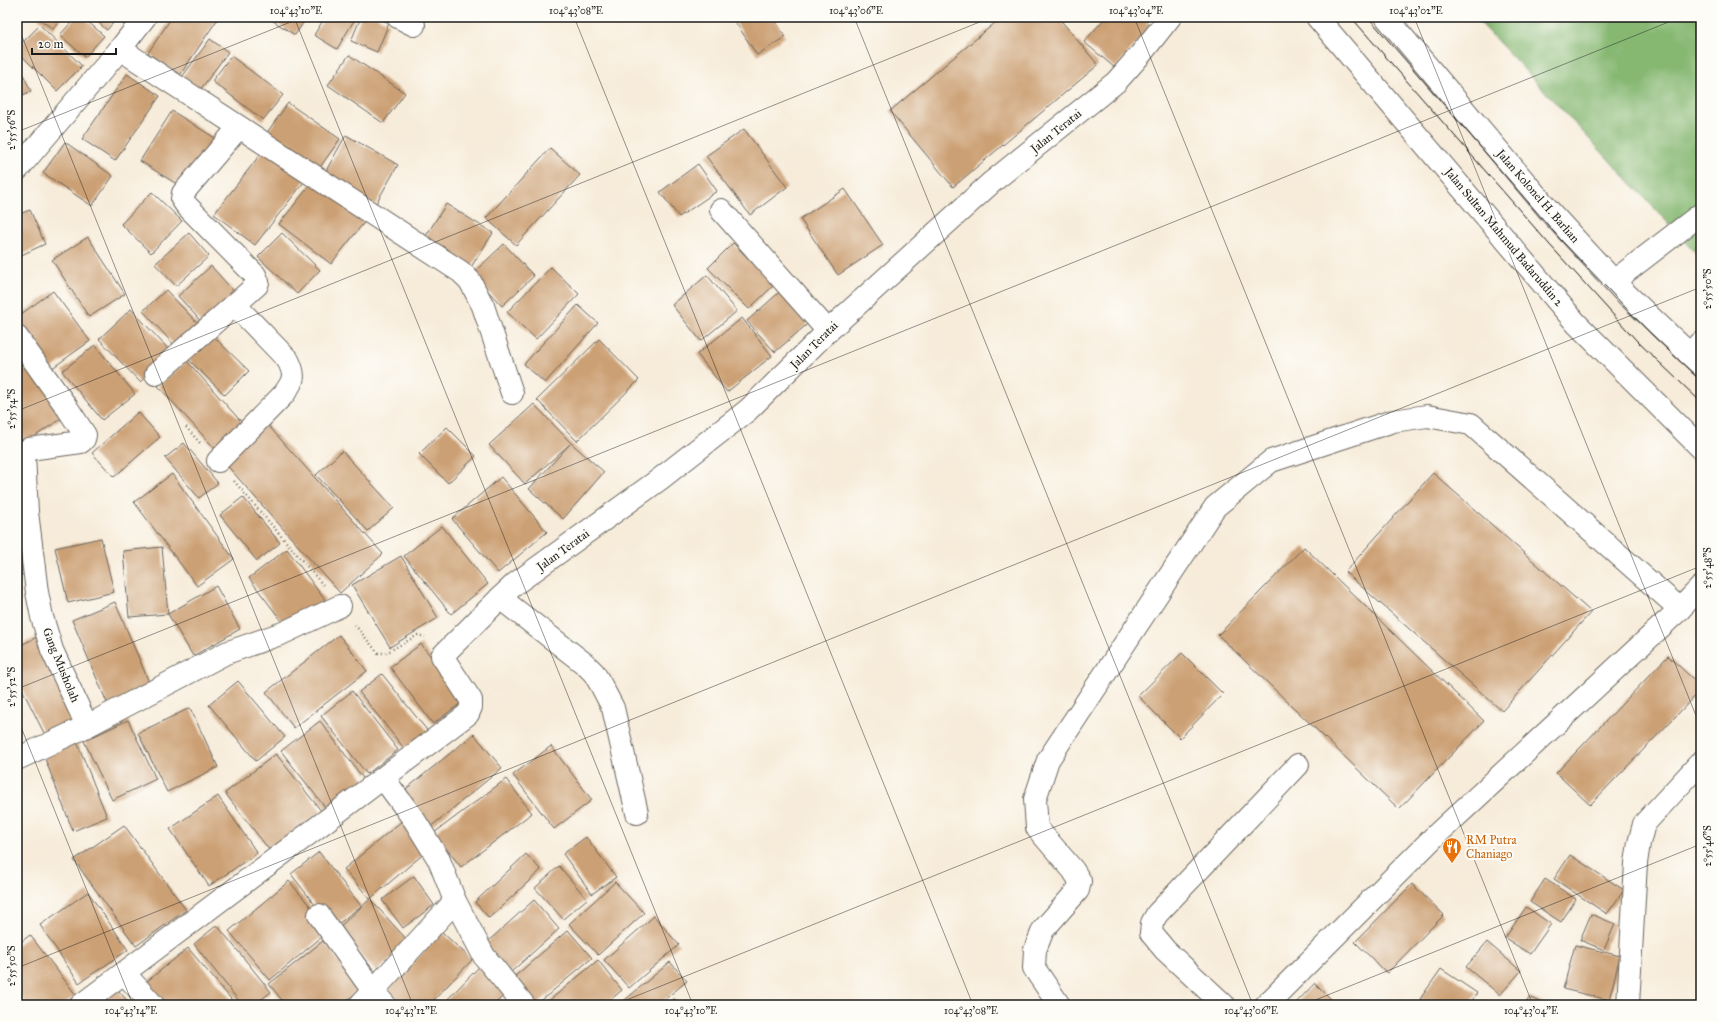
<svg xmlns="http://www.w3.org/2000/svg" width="1718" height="1022" font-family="'IM FELL Great Primer',serif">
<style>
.forest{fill:#86b872;stroke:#516a47}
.building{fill:#cca074}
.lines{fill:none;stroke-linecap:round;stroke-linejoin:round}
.minor-casing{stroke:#69655e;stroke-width:24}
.highway-casing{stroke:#69655e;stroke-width:24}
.path{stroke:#69655e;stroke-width:2.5;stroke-dasharray:1 3;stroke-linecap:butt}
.minor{stroke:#fff;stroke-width:22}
.highway{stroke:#fff;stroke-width:22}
.tram{stroke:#1c1c1c;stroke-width:1}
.ticks{fill:none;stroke:#1c1c1c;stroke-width:1;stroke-opacity:0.45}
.labels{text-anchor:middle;stroke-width:4;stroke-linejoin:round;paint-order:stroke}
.street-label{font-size:12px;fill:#1c1c1c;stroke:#fdfcf7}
.food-label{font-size:12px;fill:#c56008;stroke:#fdfcf7;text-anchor:start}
.neatline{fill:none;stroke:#1c1c1c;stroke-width:1.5}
.ticks-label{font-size:10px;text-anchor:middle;fill:#1c1c1c}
</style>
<rect width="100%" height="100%" fill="#fdfcf7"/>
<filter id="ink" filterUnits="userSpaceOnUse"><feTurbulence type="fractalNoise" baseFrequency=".025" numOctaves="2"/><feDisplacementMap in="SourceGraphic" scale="8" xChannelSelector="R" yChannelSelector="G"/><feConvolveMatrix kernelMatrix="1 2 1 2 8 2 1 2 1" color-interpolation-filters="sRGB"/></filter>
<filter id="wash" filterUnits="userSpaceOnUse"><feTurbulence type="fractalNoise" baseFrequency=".012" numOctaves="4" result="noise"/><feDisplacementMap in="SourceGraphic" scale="16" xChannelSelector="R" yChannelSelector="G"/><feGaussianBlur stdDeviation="0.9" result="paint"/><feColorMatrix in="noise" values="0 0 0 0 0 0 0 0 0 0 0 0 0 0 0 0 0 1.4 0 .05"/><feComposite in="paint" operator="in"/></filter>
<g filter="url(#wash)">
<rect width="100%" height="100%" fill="#f7ecda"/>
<!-- forest -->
<path class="forest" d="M1475,17H1701V258Z"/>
<g id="blocks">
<!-- building -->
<g class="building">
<path d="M37,17H62L53,29Z"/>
<path d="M76,17H83L104,36L85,57L60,35Z"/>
<path d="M92,17H118L107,30Z"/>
<path d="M172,17H219L180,75L148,53Z"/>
<path d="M267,17H307L295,35Z"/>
<path d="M325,17H356L337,49L314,35Z"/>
<path d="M361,17H376L389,23L377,52L351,41Z"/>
<path d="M732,17H773L785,37L757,55Z"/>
<path d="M1002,17H1058L1098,65L953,187L890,111Z"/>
<path d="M1106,17H1141L1151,26L1115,68L1084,42Z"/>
<path d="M40,25L82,66L57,91L17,51V48Z"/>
<path d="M210,39L228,52L200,90L182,77Z"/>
<path d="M349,55L405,93L383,123L328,85Z"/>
<path d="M231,56L283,95L263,120L212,81Z"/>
<path d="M17,62L31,91L17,98Z"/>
<path d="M127,74L160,96L115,161L82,139Z"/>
<path d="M288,103L340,139L318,170L266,134Z"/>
<path d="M172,111L215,138L183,188L140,161Z"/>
<path d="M744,129L787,187L750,215L706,156Z"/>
<path d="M346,135L398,165L375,205L323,176Z"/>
<path d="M65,142L113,176L92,206L43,173Z"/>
<path d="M266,147L307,178L255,245L214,214Z"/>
<path d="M550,148L580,175L516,245L486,218Z"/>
<path d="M698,164L717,191L679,217L660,192Z"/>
<path d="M314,180L366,220L331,264L279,224Z"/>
<path d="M845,189L883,245L838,275L800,219Z"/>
<path d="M152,192L182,221L151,253L121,224Z"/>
<path d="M446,204L493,233L471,267L424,239Z"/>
<path d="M30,210L45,244L17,257V215Z"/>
<path d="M189,233L209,256L176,286L155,264Z"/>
<path d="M282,233L320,270L297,294L258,257Z"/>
<path d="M88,237L125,294L89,317L52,260Z"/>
<path d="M733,243L774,285L749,309L708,268Z"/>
<path d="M504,244L534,276L502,306L472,274Z"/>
<path d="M211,266L238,296L205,326L178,296Z"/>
<path d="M551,267L579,294L536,339L507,312Z"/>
<path d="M707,275L737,311L701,341L672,305Z"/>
<path d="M784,288L812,320L775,352L747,321Z"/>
<path d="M166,290L200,326L177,348L143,311Z"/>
<path d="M53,291L90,341L51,369L17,322V317Z"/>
<path d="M578,305L598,323L545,383L524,364Z"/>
<path d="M131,309L172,353L140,382L99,339Z"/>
<path d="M742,318L772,356L727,392L697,354Z"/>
<path d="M213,336L249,371L225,395L189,360Z"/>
<path d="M599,339L639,380L577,441L537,400Z"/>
<path d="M95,345L135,394L102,420L62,371Z"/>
<path d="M17,347L66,415L24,444L17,433Z"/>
<path d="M187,361L246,427L218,452L158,386Z"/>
<path d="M534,404L571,443L604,472L563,519L529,489L570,444L525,484L489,445Z"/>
<path d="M138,412L160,437L114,477L92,453Z"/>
<path d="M266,423L383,554L340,593L223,461Z"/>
<path d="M447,427L476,456L448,483L419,454Z"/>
<path d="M184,443L218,483L199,498L165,458Z"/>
<path d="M342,451L394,508L368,531L316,475Z"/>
<path d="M1433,473L1591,612L1502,711L1345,572Z"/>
<path d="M172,474L234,559L197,586L134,502Z"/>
<path d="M501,477L547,532L498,573L452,519Z"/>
<path d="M243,497L280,543L257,561L220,515Z"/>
<path d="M17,522H20L30,573L17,576Z"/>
<path d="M442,526L488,584L451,614L404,556Z"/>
<path d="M101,538L114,592L68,603L55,548Z"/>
<path d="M162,547L168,614L216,586L240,629L193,656L168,614L129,617L123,551Z"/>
<path d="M1304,547L1484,721L1399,809L1218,635Z"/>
<path d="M287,549L325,600L287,628L249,578Z"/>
<path d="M401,556L438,618L390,647L352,585Z"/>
<path d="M115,602L151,687L108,705L72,620Z"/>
<path d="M339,635L367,671L294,728L266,692Z"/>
<path d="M39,636L81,722L47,739L17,679V647Z"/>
<path d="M421,644L465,700L433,724L390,667Z"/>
<path d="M1182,653L1223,694L1180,738L1138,696Z"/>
<path d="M1668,656L1701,686V690L1590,805L1556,773Z"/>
<path d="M382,674L430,734L407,752L359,692Z"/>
<path d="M238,681L285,737L256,761L209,705Z"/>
<path d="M352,691L398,750L367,774L321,716Z"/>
<path d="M190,708L218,767L167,792L138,733Z"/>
<path d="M128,720L156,779L112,800L84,741Z"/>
<path d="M320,721L366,782L328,811L281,751Z"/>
<path d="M474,734L502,768L429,828L401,793Z"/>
<path d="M77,742L107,817L73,831L44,756Z"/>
<path d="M551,746L592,800L554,829L513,775Z"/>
<path d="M276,754L322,812L271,852L225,793Z"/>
<path d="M506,779L532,813L461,867L434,833Z"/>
<path d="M218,796L257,853L209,886L170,829Z"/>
<path d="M402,821L427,851L370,899L344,869Z"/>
<path d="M124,825L186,910L136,946L74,860Z"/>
<path d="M586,837L616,877L592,894L563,854Z"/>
<path d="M319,852L361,906L333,928L291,874Z"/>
<path d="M526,854L541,870L489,918L475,902Z"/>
<path d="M1570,855L1624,890L1607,914L1554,879Z"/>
<path d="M559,866L587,899L563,919L535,888Z"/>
<path d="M414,876L434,905L403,928L382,900Z"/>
<path d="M1545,879L1576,899L1561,922L1530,902Z"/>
<path d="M289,881L330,930L270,980L229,931Z"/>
<path d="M615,882L644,913L598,955L569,924Z"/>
<path d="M1412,884L1444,915L1387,973L1355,942Z"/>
<path d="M88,892L128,950L79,983L40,925Z"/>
<path d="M370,899L409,942L376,972L337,929Z"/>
<path d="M534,900L559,929L510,973L484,945Z"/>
<path d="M1526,907L1551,924L1530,954L1505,938Z"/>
<path d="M1591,914L1615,924L1604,950L1580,940Z"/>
<path d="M654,916L679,945L629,988L604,960Z"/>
<path d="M217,925L271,992L254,1005H242L194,944Z"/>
<path d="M568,930L592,958L536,1005L513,978Z"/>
<path d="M442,932L472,960L429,1005H397L385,993Z"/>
<path d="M30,935L76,995L63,1005H27L17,992V945Z"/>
<path d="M323,941L361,989L341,1005H286L269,984Z"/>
<path d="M1487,942L1521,971L1500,995L1466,967Z"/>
<path d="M1575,945L1620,956L1609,1000L1563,989Z"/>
<path d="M188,948L236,1005H163L145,983Z"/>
<path d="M598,960L622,990L604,1005H544Z"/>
<path d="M670,962L687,981L658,1005H619Z"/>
<path d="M480,966L507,992L494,1005H442Z"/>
<path d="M1441,969L1477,993L1469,1005H1429L1420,999Z"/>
<path d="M1315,983L1337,1005H1294Z"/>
<path d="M117,989L131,1005H98Z"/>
<path d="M1529,997L1548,1005H1526Z"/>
<path d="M674,999L680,1005H667Z"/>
</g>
</g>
</g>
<g filter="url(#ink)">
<use href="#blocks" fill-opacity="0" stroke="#69655e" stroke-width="1"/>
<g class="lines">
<!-- minor casing -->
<g class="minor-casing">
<g id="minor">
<path d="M398,17L414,25"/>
<path d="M120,49L461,272L470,281L483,306L512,393"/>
<path d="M17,170L120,49L145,17"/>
<path d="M721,210L828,331"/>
<path d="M1614,281L1701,214"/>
<path d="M17,337L68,409L85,435L84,439L81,442L29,449L25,452L24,455L27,512L37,592L42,617L52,650L87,726"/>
<path d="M1688,353L1701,343"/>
<path d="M156,374L257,285L258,282L255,275L186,205L182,199L183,193L239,127"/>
<path d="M218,461L284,394C294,380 296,376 288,360L235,305"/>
<path d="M500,598L585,664L594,673L601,685L613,708L637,813"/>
<path d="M17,759L87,726L226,653L283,633L340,606"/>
<path d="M384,779L415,821L439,860L455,901L484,956L524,1005"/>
<path d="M319,915L373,991L385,1005"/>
<path d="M124,973L153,1005"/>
<path d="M81,1005L468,714L471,707V700L442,656L500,598L515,584L660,479L748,410L828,331L992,182L1116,82L1140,55L1170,17"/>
<path d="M360,1005L455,901"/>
<path d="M1059,1005L1034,968L1035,950L1043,930L1078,890L1080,881L1073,870L1037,828L1035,799L1048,760L1215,507L1271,461L1393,421L1427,416L1471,424L1680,609"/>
<path d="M1224,1005L1165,950L1151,933L1152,923L1157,914L1298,765"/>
<path d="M1266,1005L1434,837L1680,609L1701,587"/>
<path d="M1628,1005L1636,863L1639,843L1644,824L1701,762"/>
</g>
</g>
<!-- highway casing -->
<g class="highway-casing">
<g id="highway">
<path d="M1317,17L1576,323L1701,448"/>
<path d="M1386,17L1552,214L1623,291L1701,365"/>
</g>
</g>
<!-- path -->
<g class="path">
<path d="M186,427L200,443"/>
<path d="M234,481L323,585"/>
<path d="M355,625L378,653H386L418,635L425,637"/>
</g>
<!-- minor -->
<use href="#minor" class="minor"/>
<!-- highway -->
<use href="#highway" class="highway"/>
<!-- tram -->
<g class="tram">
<path d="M1351,17L1549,244L1637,341L1701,402"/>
<path d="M1368,17L1561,240L1651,334L1701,381"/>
</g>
</g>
</g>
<!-- ticks -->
<path class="ticks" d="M294,17L693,1005M574,17L973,1005M854,17L1253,1005M1134,17L1533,1005M1414,17L1701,728M1694,17L1701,35M17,24L413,1005M17,132L303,17M17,411L992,17M17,689L1681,17M17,717L133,1005M17,968L1701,287M614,1005L1701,566M1303,1005L1701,844"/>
<!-- icons -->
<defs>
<g id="restaurant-pin" transform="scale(1)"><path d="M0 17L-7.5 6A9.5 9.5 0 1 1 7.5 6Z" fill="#e8710a" stroke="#fdfcf7"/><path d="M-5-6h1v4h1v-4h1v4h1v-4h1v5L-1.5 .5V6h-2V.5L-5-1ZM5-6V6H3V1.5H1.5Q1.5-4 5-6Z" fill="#fff"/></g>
</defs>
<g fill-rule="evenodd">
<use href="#restaurant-pin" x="1452" y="847"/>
</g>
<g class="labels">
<!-- street labels -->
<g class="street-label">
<text transform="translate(1056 131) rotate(-39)" y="4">Jalan Teratai</text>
<text transform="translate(1538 196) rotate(49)" y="4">Jalan Kolonel H. Barlian</text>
<text transform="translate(1504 237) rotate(50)" y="4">Jalan Sultan Mahmud Badaruddin 2</text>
<text transform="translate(814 345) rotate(-45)" y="4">Jalan Teratai</text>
<text transform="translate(563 550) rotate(-36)" y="4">Jalan Teratai</text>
<text transform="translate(61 665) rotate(68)" y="4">Gang Musholah</text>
</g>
<!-- food labels -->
<g class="food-label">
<text x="1466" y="844">RM Putra<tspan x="1466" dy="14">Chaniago</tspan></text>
</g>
</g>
<!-- margin -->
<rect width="1718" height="1022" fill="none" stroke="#fdfcf7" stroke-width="44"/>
<!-- scale -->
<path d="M32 48v6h84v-6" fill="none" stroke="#1c1c1c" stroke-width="2"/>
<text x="38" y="48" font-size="12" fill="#1c1c1c" stroke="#fdfcf7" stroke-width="3" paint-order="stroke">20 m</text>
<rect x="22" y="22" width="1674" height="978" class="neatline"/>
<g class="ticks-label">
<text x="296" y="14">104°43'10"E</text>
<text x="576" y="14">104°43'08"E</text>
<text x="856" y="14">104°43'06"E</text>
<text x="1136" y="14">104°43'04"E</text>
<text x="1416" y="14">104°43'02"E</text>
<text transform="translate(11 130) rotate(-90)" y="4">2°55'56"S</text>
<text transform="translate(1707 289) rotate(-90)" y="4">2°55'50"S</text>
<text transform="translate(11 409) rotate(-90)" y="4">2°55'54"S</text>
<text transform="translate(1707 568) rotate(-90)" y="4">2°55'48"S</text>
<text transform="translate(11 687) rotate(-90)" y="4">2°55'52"S</text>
<text transform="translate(1707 846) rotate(-90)" y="4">2°55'46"S</text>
<text transform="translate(11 966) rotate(-90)" y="4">2°55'50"S</text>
<text x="131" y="1014">104°43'14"E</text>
<text x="411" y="1014">104°43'12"E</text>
<text x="691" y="1014">104°43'10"E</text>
<text x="971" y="1014">104°43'08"E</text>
<text x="1251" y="1014">104°43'06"E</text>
<text x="1531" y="1014">104°43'04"E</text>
</g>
</svg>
